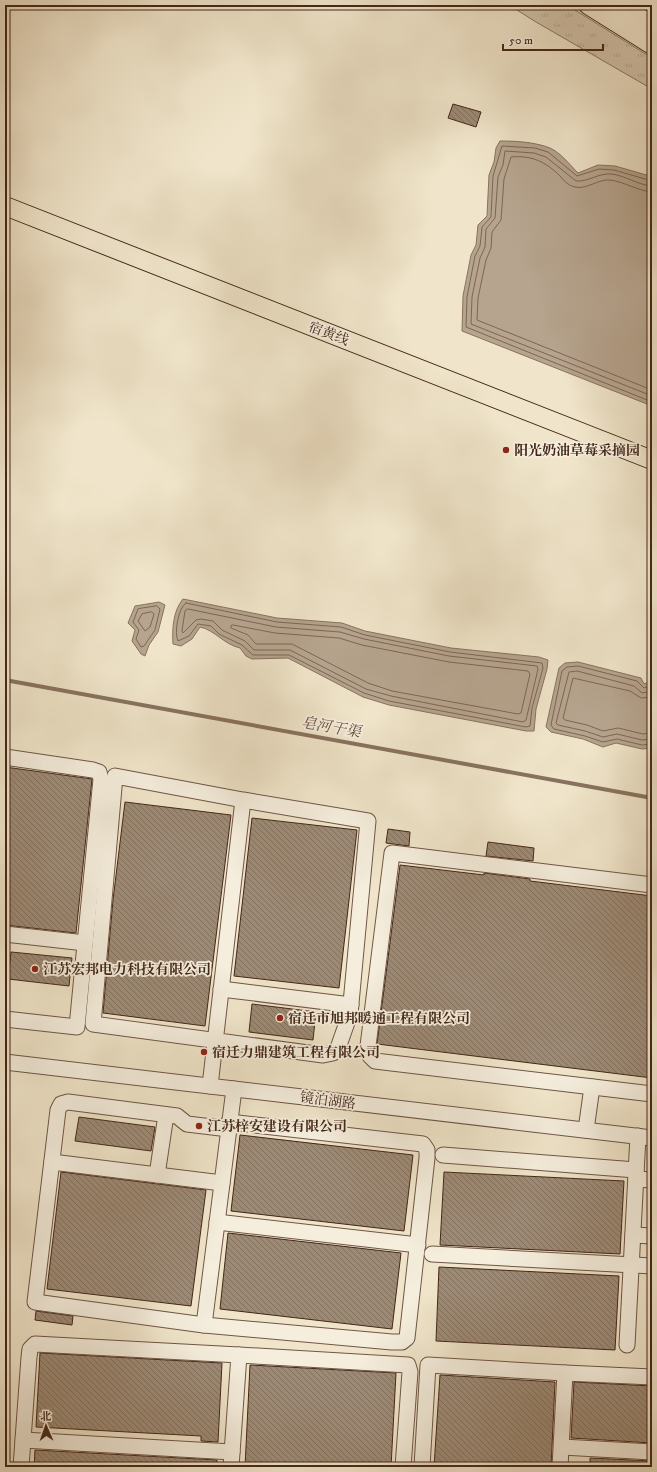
<svg xmlns="http://www.w3.org/2000/svg" width="657" height="1472" font-family="'IM FELL DW Pica','Noto Serif SC',serif">
<style>
.grass{fill:url(#grass-tufts);stroke:#8c7662}
.water{fill:#b6a48e;stroke:#88725f}
.lines{fill:none;stroke-linecap:round;stroke-linejoin:round}
.shore{stroke:#7d6654;stroke-width:1}
.stream{stroke:#88725f;stroke-width:4}
.building{fill:url(#building-back-hatch);stroke:#442719}
.minor-casing{stroke:#6f5645;stroke-width:17}
.major-casing{stroke:#442719;stroke-width:20}
.minor{stroke:#f5eedd;stroke-width:15}
.major{stroke:#f0e5ca;stroke-width:18}
.poi-dot{fill:#8f2418;stroke:#f5eedd;stroke-width:1.5}
.labels{text-anchor:middle;stroke-width:3.5;stroke-linejoin:round;paint-order:stroke}
.street-label{font-size:14px;fill:#442719;stroke:#f5eedd}
.poi-label{font-size:14px;font-weight:bold;fill:#442719;stroke:#f5eedd;text-anchor:start}
.water-label{font-size:15px;font-style:italic;fill:#664c3c;stroke:#f5eedd}
</style>
<defs>
<pattern id="grass-tufts" width="24" height="20" patternUnits="userSpaceOnUse"><rect width="24" height="20" fill="#d3c5ac"/><path d="M3 7l-1-3M5 7V3M7 7l1-3M15 17l-1-3M17 17v-4M19 17l1-3" fill="none" stroke="#b6a993"/></pattern>
<pattern id="building-back-hatch" width="6" height="6" patternUnits="userSpaceOnUse"><rect width="6" height="6" fill="#9d8a75"/><path d="M-1 5l2 2M0 0l6 6M5-1l2 2" fill="none" stroke="#82715f"/></pattern>
</defs>
<rect width="100%" height="100%" fill="#f0e5ca"/>
<filter id="stains"><feTurbulence type="fractalNoise" baseFrequency=".005" numOctaves="4"/><feColorMatrix values="0 0 0 0 .2 0 0 0 0 .09 0 0 0 0 .02 0 0 0 .5 -.17"/></filter>
<radialGradient id="worn" r=".72"><stop offset=".6" stop-color="#630" stop-opacity="0"/><stop offset="1" stop-color="#630" stop-opacity=".3"/></radialGradient>
<!-- grass -->
<path class="grass" d="M509,5H567L652,58V89L536,22Z"/>
<!-- water -->
<g class="water">
<path d="M500,141C515,141 535,142 550,148C561,153 569,164 578,173L598,165L615,166L650,176L652,180V406L462,331L463,296L471,255L476,245L478,225L487,216L489,175L494,162L496,148Z"/>
<path d="M183,599L277,618L342,623L365,631L451,648L539,657L548,660L547,669L536,709L534,731H526L389,705L363,697L288,658L252,659L246,656L240,648C223,644 215,630 200,627L192,639L181,646L173,644C172,629 173,611 183,599Z"/>
<path d="M159,602L165,605L158,632L149,645L145,656L141,654L132,641L135,630L128,623L135,606Z"/>
<path d="M578,662L641,678L644,684L652,681V748L642,749L616,743L603,747L583,739L551,732L546,727L559,668L565,663Z"/>
</g>
<g class="lines">
<!-- shore -->
<g class="shore">
<path d="M652,181L614,170L599,169L577,176L548,152L535,148L502,146L493,176L491,217L482,227L480,246L475,256L467,297L466,327L652,402"/>
<path d="M652,186C638,185 626,176 612,174C598,173 588,182 576,181L546,157L534,153L505,151L503,165L498,177L495,218L486,229L485,247L480,258L472,297L471,324L652,396"/>
<path d="M652,192C638,191 625,182 610,180C598,179 586,190 575,187C569,186 564,181 560,176C546,162 532,155 511,157L504,179L501,220L492,232L491,248L486,260L478,298L477,320L652,390"/>
<path d="M186,603L277,622L341,627L365,635L450,652L542,663L543,668L532,708L530,726L526,727L389,701L364,693L289,655H253L242,645L219,634L211,626L198,624L189,636L178,641C174,633 178,608 186,603Z"/>
<path d="M157,606L160,609L155,630L144,646L141,647L136,639L139,630L133,622L138,609Z"/>
<path d="M188,609L276,627L340,632L364,639L449,656L537,666L538,669L526,720L523,722L391,696L366,689L290,650H254L245,641L222,630L213,621L201,619L196,620L183,633L182,631L185,611Z"/>
<path d="M152,612L154,614L150,627L145,631L138,621L142,614Z"/>
<path d="M233,625L275,633L339,638L362,645L449,662L528,671L530,674L521,713L518,714L392,691L368,683L292,644H256L248,635L231,628V626Z"/>
<path d="M652,685L644,688L637,681L578,666L567,667L562,671L551,725L554,729L585,736L603,742L617,739L642,745L652,744"/>
<path d="M652,691L642,693L634,686L577,671L569,672L556,723L558,725L585,731L603,737L617,734L642,740L652,739"/>
<path d="M652,697L641,698L630,691L573,678L563,718L565,720L587,725L603,731L618,728L643,734L652,733"/>
</g>
<!-- stream -->
<path class="stream" d="M5,680L652,798"/>
</g>
<!-- building -->
<g class="building">
<path d="M453,104L481,112L476,127L448,118Z"/>
<path d="M5,767L92,779L76,933L5,925Z"/>
<path d="M125,802L231,815L205,1026L103,1013L113,900Z"/>
<path d="M252,818L357,830L339,988L234,976Z"/>
<path d="M388,829L410,832L409,846L386,843Z"/>
<path d="M488,842L534,848L533,861L486,856Z"/>
<path d="M400,865L484,875V873L530,879V881L652,896V1078L377,1044Z"/>
<path d="M11,952L72,958L69,986L8,979Z"/>
<path d="M252,1004L316,1012L313,1040L249,1032Z"/>
<path d="M79,1117L155,1127L151,1151L75,1141Z"/>
<path d="M240,1135L413,1155L404,1231L231,1211Z"/>
<path d="M61,1172L206,1190L191,1306L47,1289Z"/>
<path d="M444,1172L624,1181L620,1254L440,1245Z"/>
<path d="M228,1233L401,1253L392,1329L220,1309Z"/>
<path d="M439,1267L619,1276L615,1350L436,1341Z"/>
<path d="M36,1311L73,1316L72,1325L35,1320Z"/>
<path d="M40,1353L222,1363L218,1442L201,1441V1436L36,1427Z"/>
<path d="M250,1365L396,1373L391,1467H245Z"/>
<path d="M440,1375L555,1382L551,1467H434Z"/>
<path d="M574,1382L652,1386V1443L571,1438Z"/>
<path d="M35,1450L217,1460V1467H34Z"/>
<path d="M590,1458L652,1461V1467H590Z"/>
</g>
<g class="lines">
<!-- minor casing -->
<g class="minor-casing">
<g id="minor">
<path d="M5,757L93,770L99,772L101,779L77,1027L5,1019"/>
<path d="M652,885L392,853L368,1046L370,1056L375,1061L652,1094"/>
<path d="M5,934L85,943"/>
<path d="M221,989L351,1005"/>
<path d="M5,1062L652,1138"/>
<path d="M210,1086L243,800L115,776L93,1024L323,1055L333,1053L338,1048L350,1014L368,821L243,800"/>
<path d="M229,1129L187,1124L177,1116L68,1102L61,1104L58,1110L35,1302L204,1325L392,1342H402L407,1338L427,1158V1150L423,1144L229,1122"/>
<path d="M586,1130L592,1087"/>
<path d="M443,1155L636,1170"/>
<path d="M52,1162L222,1183"/>
<path d="M157,1175L166,1115"/>
<path d="M636,1179L652,1180"/>
<path d="M217,1222L418,1245"/>
<path d="M633,1235L652,1236"/>
<path d="M432,1254L652,1266"/>
<path d="M204,1325L234,1089"/>
<path d="M627,1345L638,1136"/>
<path d="M239,1355L408,1365L410,1372L403,1467"/>
<path d="M23,1440L232,1452"/>
<path d="M562,1447L652,1452"/>
<path d="M21,1467L29,1357L30,1349L35,1344L239,1355L231,1467"/>
<path d="M422,1467L428,1365L565,1373"/>
<path d="M560,1467L565,1373L652,1377"/>
</g>
</g>
<!-- major casing -->
<g class="major-casing">
<g id="major">
<path d="M588,5L652,45"/>
<path d="M616,5L652,24"/>
<path d="M5,206L652,460"/>
</g>
</g>
<!-- minor -->
<use href="#minor" class="minor"/>
<!-- major -->
<use href="#major" class="major"/>
</g>
<!-- markers -->
<g class="poi-dot">
<circle cx="506" cy="450" r="4"/>
<circle cx="35" cy="969" r="4"/>
<circle cx="280" cy="1018" r="4"/>
<circle cx="204" cy="1052" r="4"/>
<circle cx="199" cy="1126" r="4"/>
</g>
<g class="labels">
<!-- street labels -->
<g class="street-label">
<text transform="translate(329 333) rotate(21)" y="5">宿黄线</text>
<text transform="translate(328 1100) rotate(7)" y="5">镜泊湖路</text>
</g>
<!-- poi labels -->
<g class="poi-label">
<text x="514" y="455">阳光奶油草莓采摘园</text>
<text x="43" y="974">江苏宏邦电力科技有限公司</text>
<text x="288" y="1023">宿迁市旭邦暖通工程有限公司</text>
<text x="212" y="1057">宿迁力鼎建筑工程有限公司</text>
<text x="207" y="1131">江苏梓安建设有限公司</text>
</g>
<!-- water labels -->
<g class="water-label">
<text transform="translate(331 727) rotate(10)" y="5">皂河干渠</text>
</g>
</g>
<!-- margin -->
<rect width="657" height="1472" fill="none" stroke="#f0e5ca" stroke-width="20"/>
<rect x="6" y="6" width="645" height="1460" fill="none" stroke="#442719" stroke-width="2"/>
<rect x="10" y="10" width="637" height="1452" fill="none" stroke="#442719"/>
<!-- north arrow -->
<g transform="translate(46 1426) rotate(358)" stroke="#f5eedd" stroke-width="3" paint-order="stroke">
<path d="M0-3L7 15L0 10L-7 15Z" fill="#442719"/>
<text y="-6" font-size="11" font-weight="bold" text-anchor="middle" fill="#442719">北</text>
</g>
<!-- scale -->
<path d="M503 44v6h100v-6" fill="none" stroke="#442719" stroke-width="2"/>
<text x="509" y="44" font-size="12" fill="#442719" stroke="#f5eedd" stroke-width="3" paint-order="stroke">50 m</text>
<rect width="100%" height="100%" filter="url(#stains)"/>
<rect width="100%" height="100%" fill="url(#worn)"/>
</svg>
